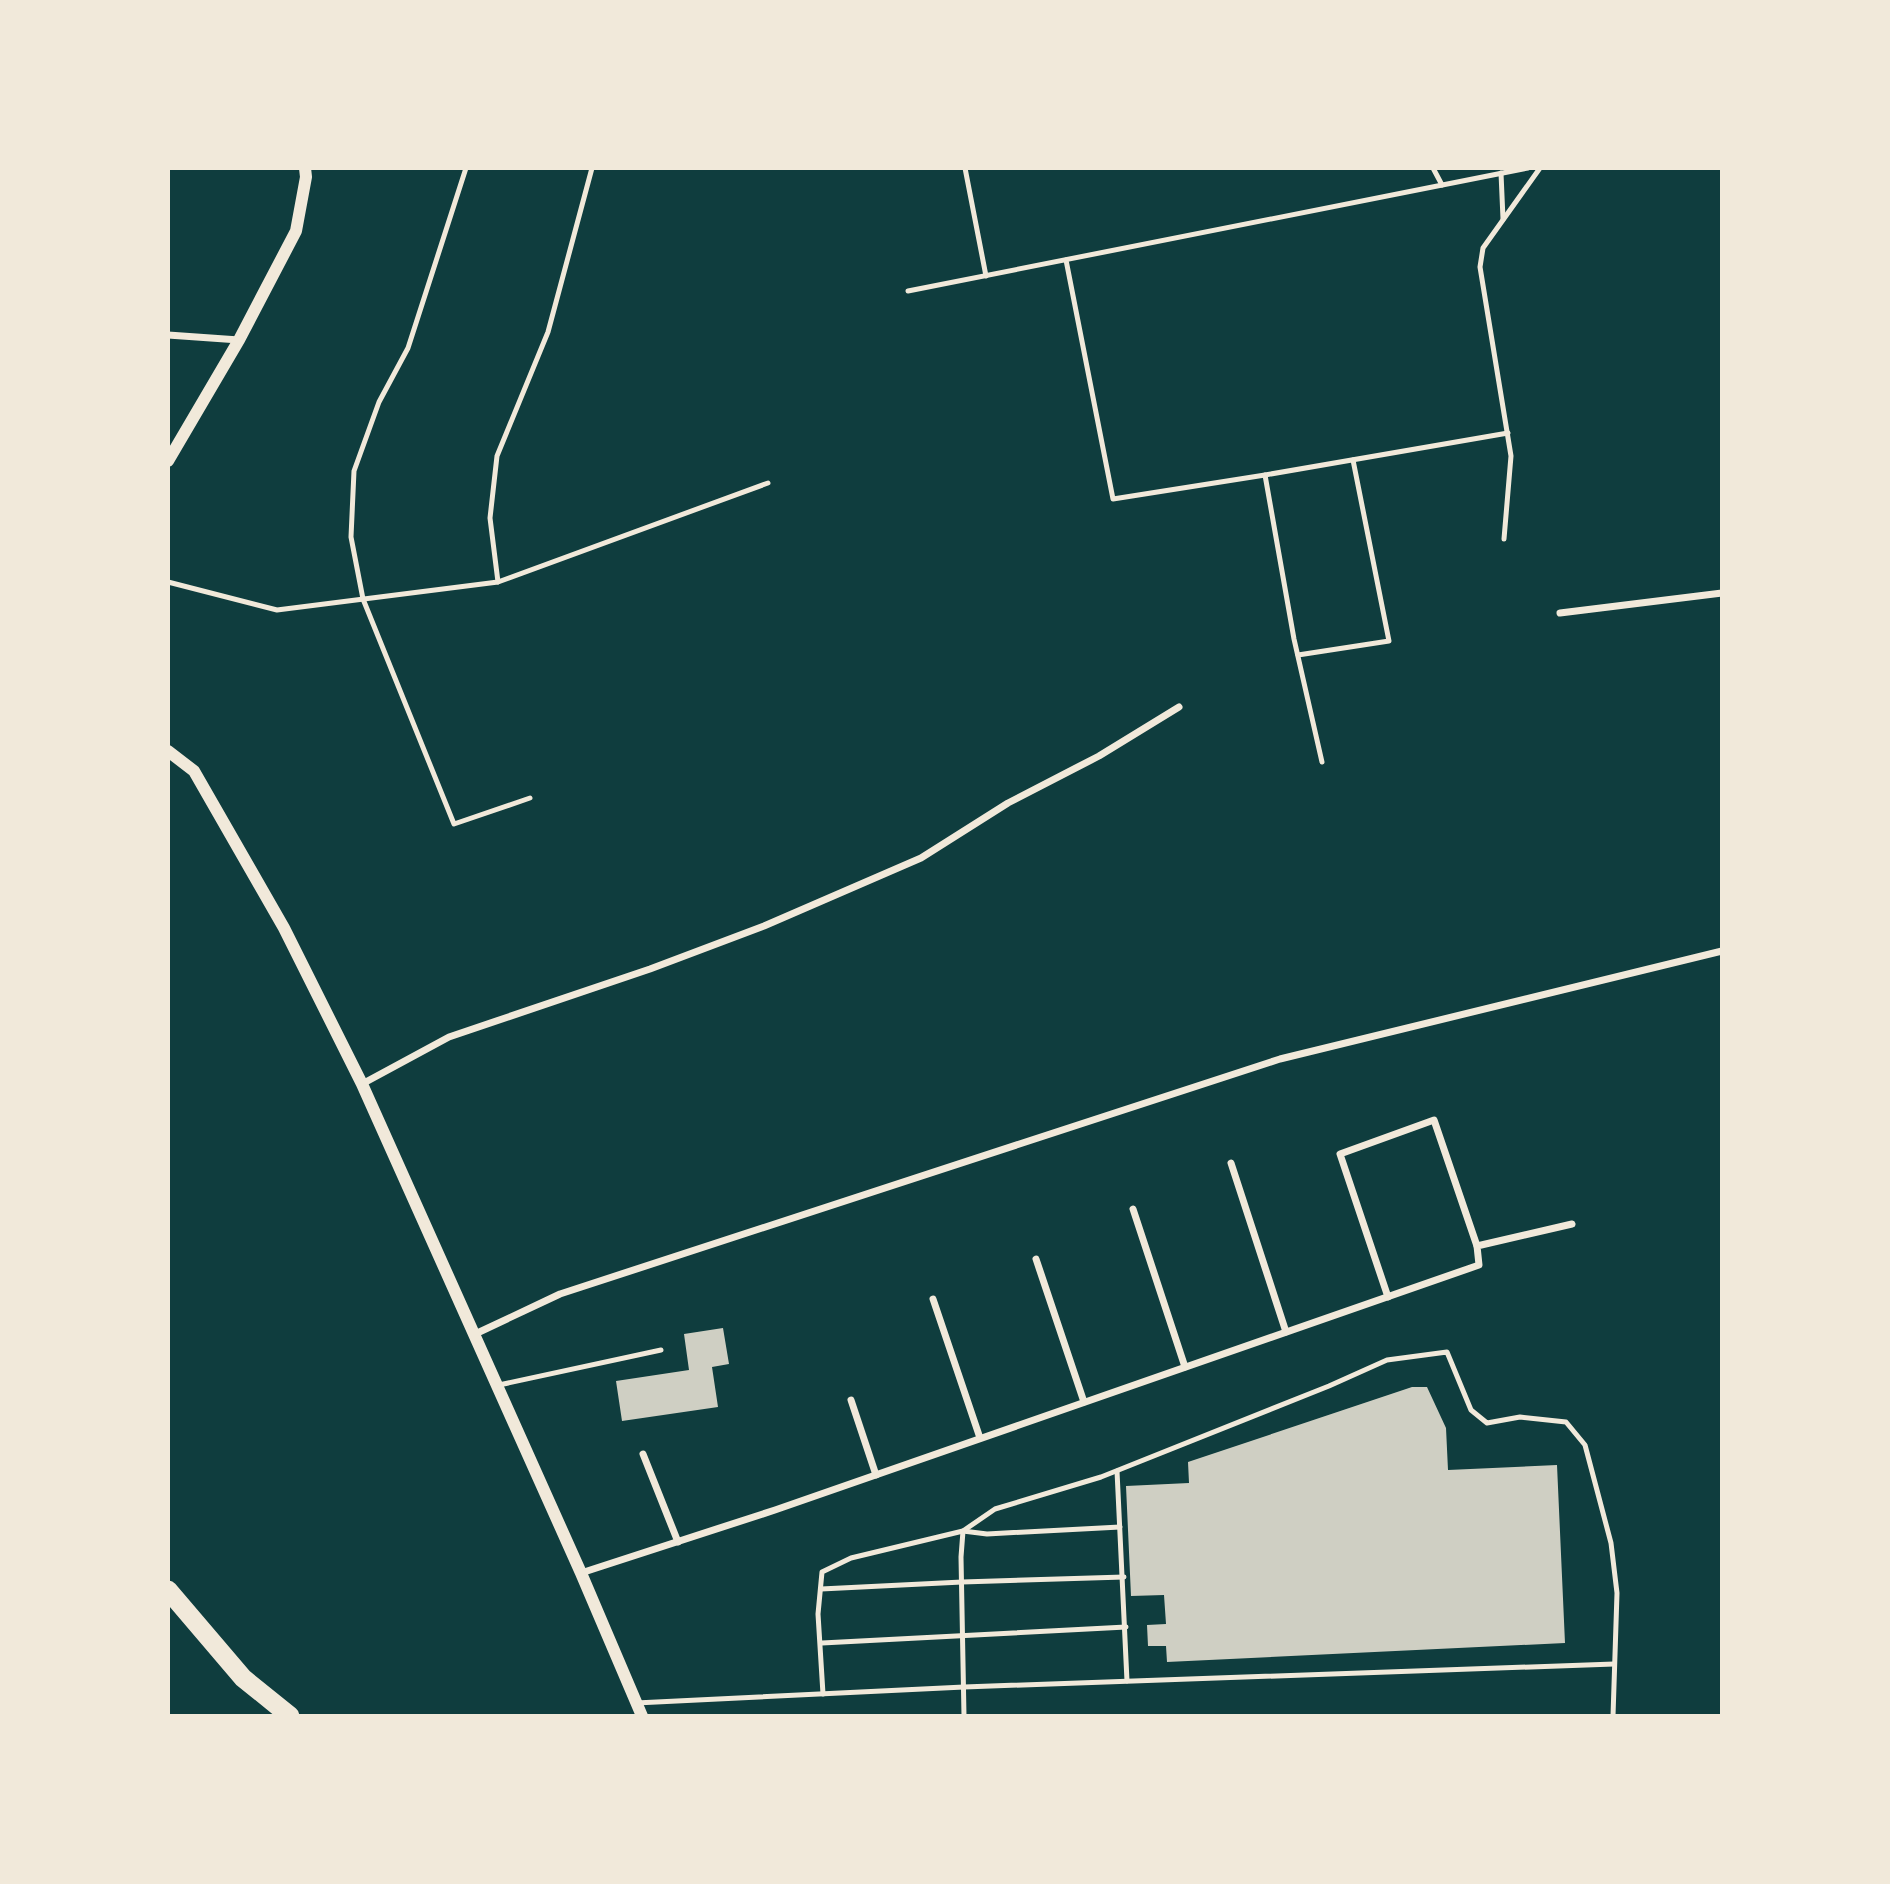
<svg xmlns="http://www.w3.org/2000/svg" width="1890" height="1884" font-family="Arial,sans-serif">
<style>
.building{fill:#cfcfc3}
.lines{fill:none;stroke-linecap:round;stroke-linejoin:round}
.service{stroke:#f1e9da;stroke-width:5}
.minor{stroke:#f1e9da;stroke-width:7}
.tertiary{stroke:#f1e9da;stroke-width:12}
.motorway{stroke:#f1e9da;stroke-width:19}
</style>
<rect width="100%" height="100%" fill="#0f3d3e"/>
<!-- building -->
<g class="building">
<path d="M723,1328L729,1364L712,1367L718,1407L622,1421L616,1381L689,1370L684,1334Z"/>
<path d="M1412,1387H1427L1446,1428L1448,1470L1557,1465L1565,1643L1167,1662L1166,1646H1148L1147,1625L1166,1624L1164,1595L1131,1596L1126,1486L1189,1483L1188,1462Z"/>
</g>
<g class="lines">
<!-- service -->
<g class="service">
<path d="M466,168L408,348L379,402L354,471L351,537L363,599L454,824L530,798"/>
<path d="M965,168L986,276"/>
<path d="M1433,168L1442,185"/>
<path d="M1501,173L1503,219"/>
<path d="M1066,260L1113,499L1265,475L1508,433"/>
<path d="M908,291L1528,168"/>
<path d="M1265,475L1294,639L1322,762"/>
<path d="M1504,539L1511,456L1480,267L1483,248L1540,168"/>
<path d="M168,582L277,610L498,582L768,483"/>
<path d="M498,582L490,518L497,456L548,332L592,168"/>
<path d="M1298,655L1389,641L1353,460"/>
<path d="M499,1385L661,1350"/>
<path d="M1117,1471L1127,1681"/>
<path d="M821,1589L962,1582L1124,1577"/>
<path d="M822,1643L1126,1627"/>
<path d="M823,1694L818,1614L822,1572L851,1558L963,1531L987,1534L1120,1527"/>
<path d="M636,1703L964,1687L1614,1664"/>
<path d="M964,1716L961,1557L963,1531L995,1509L1101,1477L1329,1386L1387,1360L1447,1352L1471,1410L1487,1423L1520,1417L1566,1422L1585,1445L1611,1543L1617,1593L1613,1716"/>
</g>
<!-- minor -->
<g class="minor">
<path d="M168,335L239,340"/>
<path d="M1560,613L1722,593"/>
<path d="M362,1084L449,1037L650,969L764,926L921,858L1008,803L1099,756L1179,707"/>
<path d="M1231,1163L1286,1332"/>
<path d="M1133,1209L1185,1367"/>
<path d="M1036,1259L1084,1402"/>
<path d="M1388,1297L1340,1154L1434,1120L1477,1246"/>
<path d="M933,1299L980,1438"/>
<path d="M473,1335L560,1294L1280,1059L1722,951"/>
<path d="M851,1400L876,1475"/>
<path d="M643,1454L678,1542"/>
<path d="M581,1573L775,1510L1479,1265L1477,1246L1572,1224"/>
</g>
<!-- tertiary -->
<g class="tertiary">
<path d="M168,461L239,340L296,231L306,177L305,168"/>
<path d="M168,751L194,771L284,928L362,1084L581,1573L642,1716"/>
</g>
<!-- motorway -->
<path class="motorway" d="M168,1590L243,1678L290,1716"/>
</g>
<!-- border -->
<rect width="1890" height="1884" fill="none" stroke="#f1e9da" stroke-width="340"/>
</svg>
